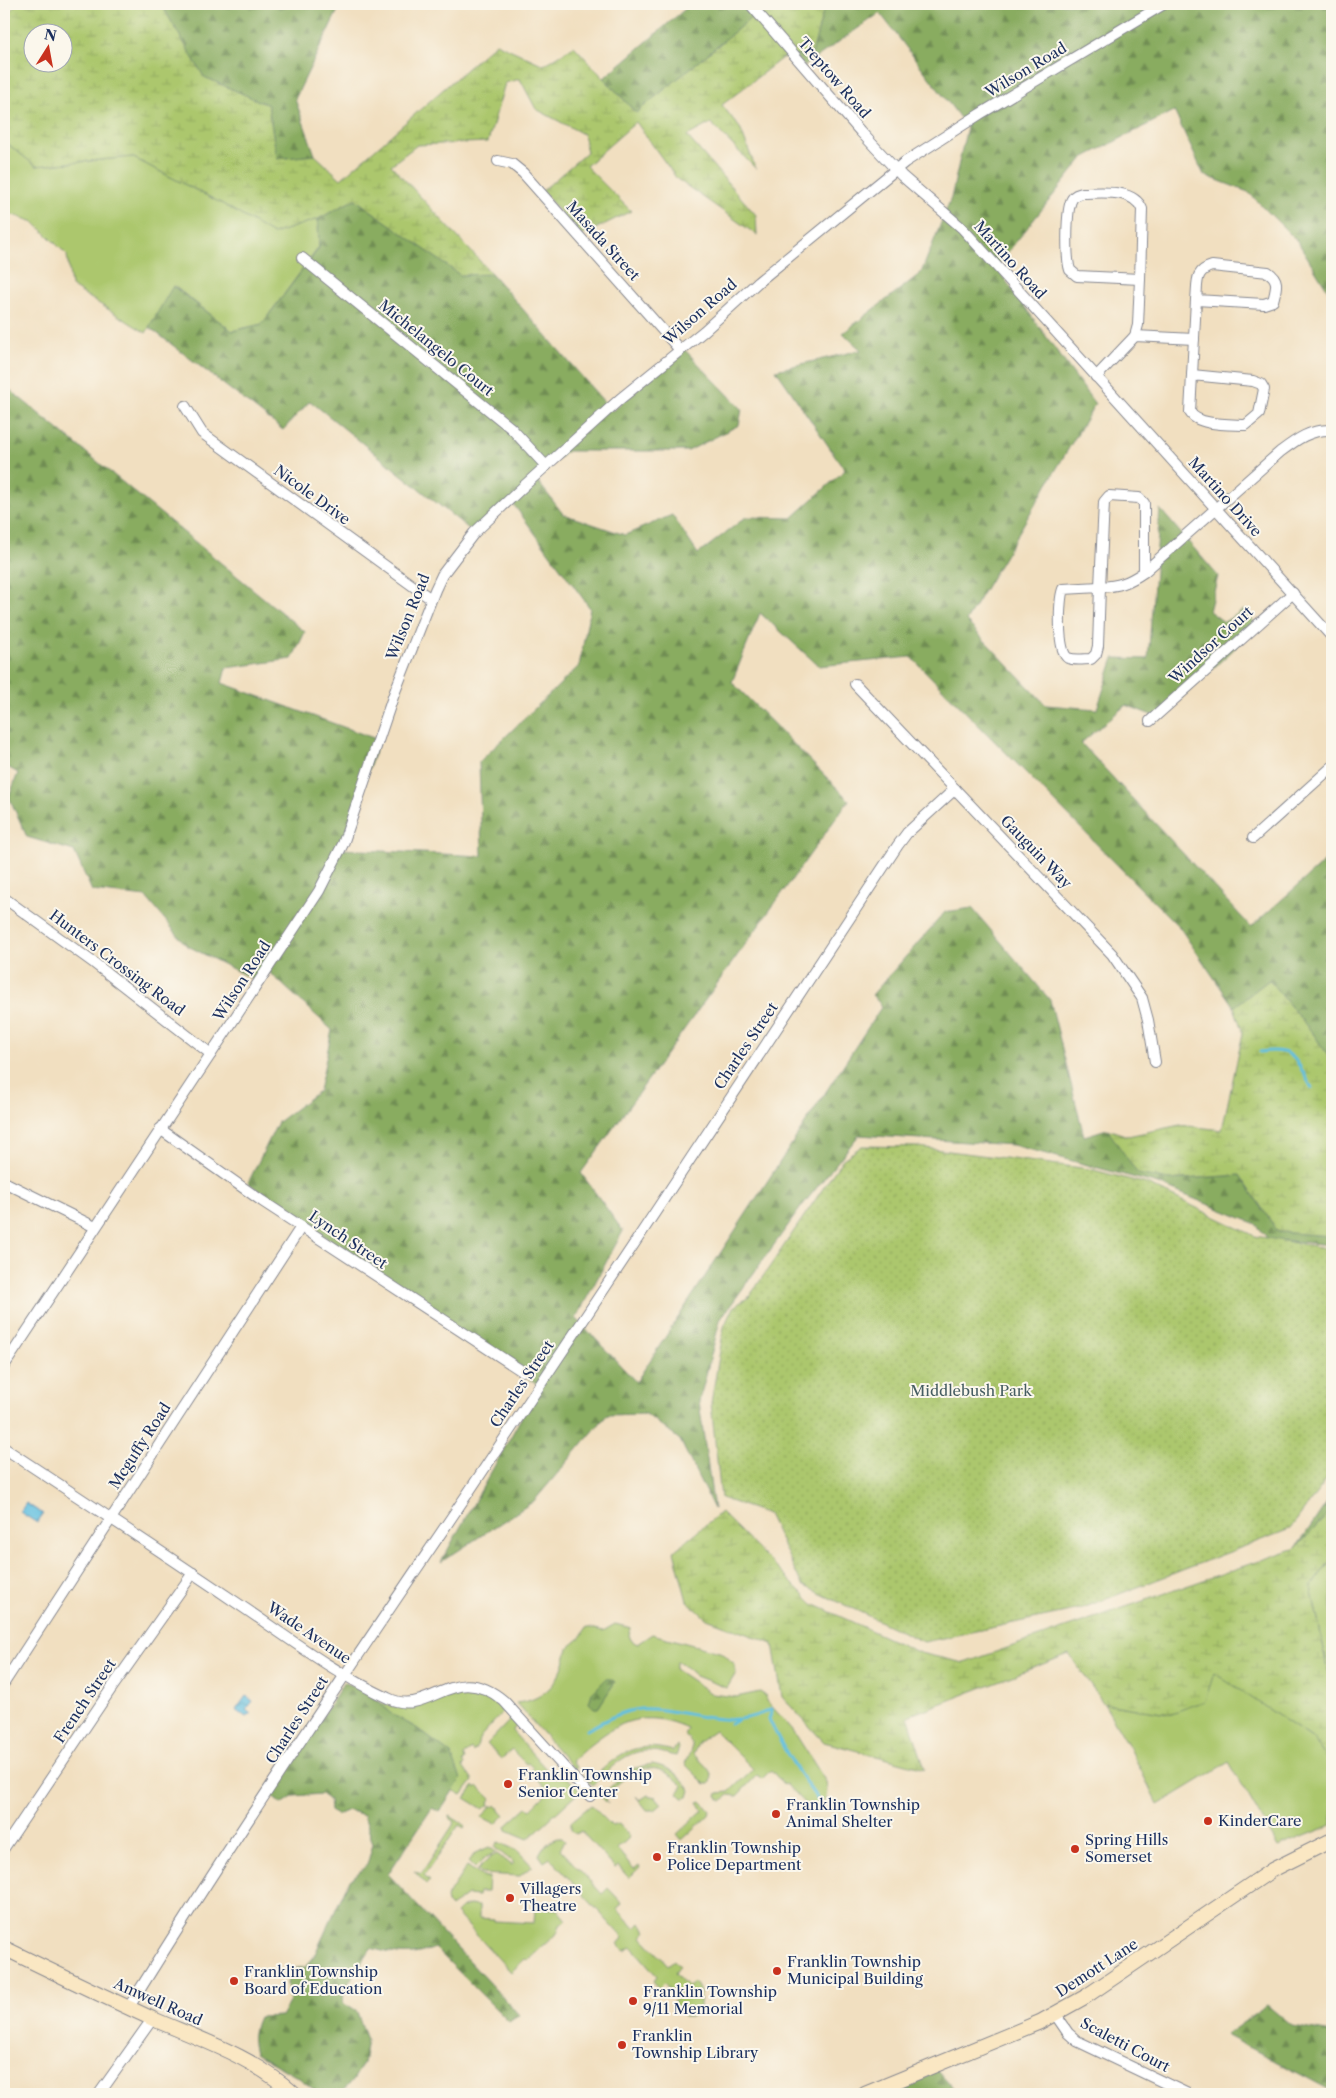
<svg xmlns="http://www.w3.org/2000/svg" width="1336" height="2098" font-family="'Libre Caslon Text',serif">
<style>
.grass{fill:#acc76d;stroke:#647b66;fill-rule:evenodd}
.forest{fill:url(#forest-firs);stroke:#526e5f}
.wetland{fill:url(#wetland-marsh);stroke:#647b66;fill-rule:evenodd}
.park{fill:url(#park-dots);stroke:#647b66}
.water{fill:url(#water-waves);stroke:#3e789f}
.lines{fill:none;stroke-linecap:round;stroke-linejoin:round}
.stream{stroke:#62c0e0;stroke-width:3}
.street-casing{stroke:#86878f;stroke-width:12}
.secondary-casing{stroke:#86878f;stroke-width:16}
.street{stroke:#fff;stroke-width:10}
.secondary{stroke:#fae7c3;stroke-width:14}
.poi-dot{fill:#c8321e;stroke:#fbf7ec;stroke-width:2}
.labels{text-anchor:middle;stroke-width:4;stroke-linejoin:round;paint-order:stroke}
.street-label{font-size:15px;fill:#1b2f5e;stroke:#fbf7ec}
.park-label{font-size:15px;fill:#465d62;stroke:#fbf7ec}
.poi-label{font-size:15px;fill:#1b2f5e;stroke:#fbf7ec;text-anchor:start}
</style>
<defs>
<pattern id="forest-firs" width="22" height="20" patternUnits="userSpaceOnUse" patternTransform="scale(1.25)"><rect width="22" height="20" fill="#89ac60"/><path d="M5 1l3.5 6h-7zM16 11l3.5 6h-7z" fill="#6f8c52"/></pattern>
<pattern id="wetland-marsh" width="20" height="14" patternUnits="userSpaceOnUse" patternTransform="scale(1.25)"><rect width="20" height="14" fill="#acc76d"/><path d="M1 5h8M5 5V1M11 12h8M15 12V8" fill="none" stroke="#93ab61"/></pattern>
<pattern id="park-dots" width="8" height="8" patternUnits="userSpaceOnUse" patternTransform="scale(1.25)"><rect width="8" height="8" fill="#acc76d"/><path d="M2 2h.1M6 6h.1" fill="none" stroke="#93ab61" stroke-width="1.8" stroke-linecap="round"/></pattern>
<pattern id="water-waves" width="16" height="10" patternUnits="userSpaceOnUse" patternTransform="scale(1.25)"><rect width="16" height="10" fill="#62c0e0"/><path d="M0 5q4-4 8 0t8 0" fill="none" stroke="#509cb9"/></pattern>
</defs>
<rect width="100%" height="100%" fill="#fbf7ec"/>
<filter id="ink" filterUnits="userSpaceOnUse"><feTurbulence type="fractalNoise" baseFrequency=".02" numOctaves="2"/><feDisplacementMap in="SourceGraphic" scale="10" xChannelSelector="R" yChannelSelector="G"/><feConvolveMatrix kernelMatrix="1 2 1 2 8 2 1 2 1" color-interpolation-filters="sRGB"/></filter>
<filter id="wash" filterUnits="userSpaceOnUse"><feTurbulence type="fractalNoise" baseFrequency=".0096" numOctaves="4" result="noise"/><feDisplacementMap in="SourceGraphic" scale="20" xChannelSelector="R" yChannelSelector="G"/><feGaussianBlur stdDeviation="1.12" result="paint"/><feColorMatrix in="noise" values="0 0 0 0 0 0 0 0 0 0 0 0 0 0 0 0 0 1.4 0 .05"/><feComposite in="paint" operator="in"/></filter>
<g filter="url(#wash)">
<rect width="100%" height="100%" fill="#f1dfc0"/>
<!-- grass -->
<g class="grass">
<path d="M4,141L36,166L132,157L221,203L273,234L318,219L319,247L262,324L232,331L174,286L146,333L71,286L67,255L34,222L4,212Z"/>
<path d="M1332,1558V1688L1311,1587Z"/>
<path d="M615,1624L631,1628L629,1635L631,1640L637,1644L652,1634L723,1653L735,1665L736,1673L727,1688L696,1676L681,1663L677,1662L675,1669L712,1694L736,1697L760,1692L766,1696L767,1701L793,1730L826,1782C828,1792 827,1798 820,1805H806L786,1784L784,1785L771,1770L762,1779L757,1775L737,1796L729,1795L722,1801L717,1797L718,1793L729,1792L753,1769L715,1731L699,1742L693,1754C701,1762 717,1772 710,1784H705L685,1764C689,1752 698,1744 684,1735L687,1728C636,1705 608,1728 572,1761L577,1768L574,1769L516,1703C548,1700 562,1678 568,1648L579,1639L587,1627L603,1631ZM614,1682L598,1708L591,1698L592,1693Z"/>
<path d="M1214,1672L1312,1738L1332,1766V1825L1278,1847L1229,1762L1158,1805L1129,1746L1104,1704L1169,1714Z"/>
<path d="M467,1690C484,1693 497,1696 502,1713L480,1737L477,1747L473,1752L471,1749L463,1756L465,1759L463,1762L465,1764L463,1767L473,1781L462,1795L453,1790L418,1729L395,1716L367,1693C373,1697 380,1703 387,1705C416,1713 440,1697 467,1690Z"/>
<path d="M510,1720L516,1721L518,1724L512,1731L555,1779L562,1774L565,1775L580,1791L528,1839L507,1830L506,1826L527,1807L530,1810L549,1791L535,1776L537,1775L531,1771L533,1768L528,1763L526,1764L512,1750L501,1759L487,1744Z"/>
<path d="M677,1745L679,1748L676,1756C668,1755 661,1751 652,1751C626,1748 610,1770 592,1785L583,1777L585,1776L590,1781C618,1754 633,1740 673,1751Z"/>
<path d="M652,1764C669,1767 681,1775 690,1790L688,1797L683,1798L678,1793L683,1786C652,1754 631,1770 605,1796L608,1804L600,1796L631,1769Z"/>
<path d="M474,1786L476,1788L478,1786L491,1799L489,1802L490,1804L483,1809L465,1798Z"/>
<path d="M635,1795L640,1800L648,1795L656,1797L662,1804L655,1810H647Z"/>
<path d="M701,1801L710,1811L709,1815L682,1840L677,1834L703,1810L698,1802Z"/>
<path d="M492,1805L494,1807L496,1805L505,1815L496,1824L482,1817Z"/>
<path d="M591,1805L612,1826L619,1824L630,1837L617,1849L634,1869L639,1865L640,1867L629,1878L618,1866L615,1868L581,1831L575,1834L571,1830V1822Z"/>
<path d="M450,1816L466,1826L464,1828L459,1825L424,1876L430,1881L426,1884L414,1871L421,1874L455,1822L450,1818Z"/>
<path d="M558,1838H562L565,1841L560,1849L602,1894L608,1888L622,1903L617,1909L635,1928L640,1923L647,1931L642,1937L668,1965L674,1960L680,1966L675,1973L688,1987L694,1982C704,1992 703,2010 690,2017L684,2016L673,2002L677,1997L664,1983L659,1988L653,1981L657,1976L632,1947L625,1951L618,1944L623,1938L550,1858L544,1862L539,1855C542,1847 550,1841 558,1838Z"/>
<path d="M498,1842L518,1851L532,1866L520,1876L482,1874L477,1870L491,1857L497,1854L512,1865L514,1863L494,1847Z"/>
<path d="M489,1847L496,1852L485,1858L475,1868L469,1862L475,1853Z"/>
<path d="M467,1866L483,1877H489L488,1892H479L478,1896L467,1895L451,1907L447,1903L446,1898Z"/>
<path d="M469,1905L479,1906V1918L494,1919V1921L534,1923L535,1910L536,1908L557,1909L566,1920L560,1925L558,1932L528,1960L525,1959L511,1972L456,1913L461,1908Z"/>
</g>
<!-- forest -->
<g class="forest">
<path d="M161,4H344L339,8L295,99L315,155L277,159L268,105L204,77Z"/>
<path d="M691,4H760L750,19L636,113L604,78Z"/>
<path d="M825,4H1332V297L1298,242L1248,192L1204,175L1174,111L1083,158L996,267L1095,404L966,621L1046,705L1097,709L1114,658L1148,659L1160,509L1218,576L1209,611L1224,622L1244,610L1258,627L1159,718L1126,705L1081,743L1251,927L1332,855V1061L1314,1035L1269,980L1234,1007L1180,928L911,657L819,666L760,613L732,682L849,800L581,1173L623,1231L576,1318L636,1382L882,1006L872,995L945,912L972,908L1050,1000L1084,1136L1107,1129L1169,1180L1240,1175L1278,1232L1332,1236V1245L1268,1239L1256,1224L1158,1184L1013,1145L859,1135L802,1206L720,1320L699,1402L714,1509L680,1440L646,1414L607,1415L534,1501L441,1562L539,1386L248,1183L278,1122L319,1091L332,1030L269,972L260,983L186,945L146,897L92,891L74,851L27,837L9,797L18,773L4,765V385L305,632L292,659L226,668L222,683L379,740L341,849L482,856L479,762L579,666L590,608L511,501L474,533L310,401L283,430L149,327L173,286L232,331L262,324L319,248L318,219L355,199L460,275L492,274L612,411L683,348L742,409L739,425L688,451H567L536,479L563,514L625,535L672,515L698,554L746,517L792,518L845,470L776,370L861,350L843,333L921,273L951,198L967,127L880,13L804,66L793,56L812,53Z"/>
<path d="M1332,1495V1510L1296,1548Z"/>
<path d="M606,1679H611L615,1682L598,1708H594L589,1703L592,1693Z"/>
<path d="M344,1682L367,1693L395,1716L418,1729L451,1754L461,1779L439,1812L432,1808L388,1874L519,2015L509,2022L435,1948C409,1958 397,1955 371,1948L344,1990L343,2003L357,2012L367,2040L363,2063L353,2080L341,2094H320L299,2078L255,2053C251,2040 252,2030 258,2017L281,2016L290,2001L287,1983L291,1969L305,1967L313,1958L349,1881L367,1865L373,1844L364,1815L348,1810L337,1815L330,1811L329,1800L321,1794L294,1796L282,1804L272,1797Z"/>
<path d="M1267,2005L1292,2026L1332,2033V2091L1226,2035Z"/>
<path d="M937,2070L958,2094H894Z"/>
</g>
<!-- wetland -->
<g class="wetland">
<path d="M17,4H161L204,77L268,105L277,159L315,155L341,179L496,43L544,65L574,46L636,113L750,19L760,4H825L812,53L782,58L722,105L740,128L756,169L711,123L687,136L756,215L757,235L677,179L636,122L586,166L631,211L581,236L542,191L587,152L583,134L536,109L520,79L505,83L488,142L417,145L391,165L492,274L460,275L355,199L318,219L273,234L221,203L132,157L36,166L4,141V16ZM32,32H62V62H32Z"/>
<path d="M1269,980L1314,1035L1332,1061V1236L1278,1232L1240,1175L1169,1180L1138,1174L1107,1129L1128,1136L1180,1125L1222,1130L1243,1033L1234,1007Z"/>
<path d="M1332,1510V1558L1311,1587L1332,1688V1766L1312,1738L1214,1673L1205,1701L1169,1714L1104,1704L1069,1654L908,1716L925,1769L824,1742L782,1697L773,1644L707,1619L687,1601L674,1551L721,1512L813,1604L920,1653L964,1663L1296,1548Z"/>
</g>
<!-- park -->
<path class="park" d="M862,1146L918,1147L1090,1169L1147,1184L1255,1236L1332,1249V1472L1290,1529L1080,1609L924,1642L802,1585L768,1514L721,1498L711,1403L724,1327L733,1307L749,1297L843,1159Z"/>
<!-- water -->
<g class="water">
<path d="M26,1503L43,1514L37,1523L20,1512Z"/>
<path d="M246,1696L253,1701L246,1710L251,1714L246,1717L236,1710Z"/>
</g>
<g class="lines">
<!-- stream -->
<g class="stream">
<path d="M1260,1052C1296,1047 1295,1060 1312,1088"/>
<path d="M772,1710L769,1719C782,1748 799,1774 818,1800"/>
<path d="M730,1724L738,1720"/>
<path d="M587,1730C604,1721 621,1711 640,1709C673,1707 706,1722 739,1719C750,1718 762,1714 772,1709"/>
</g>
</g>
</g>
<g filter="url(#ink)">
<g class="lines">
<!-- street casing -->
<g class="street-casing">
<g id="street">
<path d="M750,4L860,131L902,176L962,228L1332,637"/>
<path d="M498,161L512,164L523,173L680,350"/>
<path d="M1082,193C1101,193 1133,188 1142,209L1140,279L1077,276L1070,270C1066,258 1066,209 1072,199C1074,195 1078,194 1082,193Z"/>
<path d="M302,258L511,428L546,466"/>
<path d="M1212,266L1268,272C1280,280 1276,288 1273,301L1264,304L1196,300C1198,283 1194,271 1212,266Z"/>
<path d="M1135,336L1138,325L1140,279"/>
<path d="M1192,375L1253,381L1261,384L1264,389L1259,414L1246,425C1231,424 1197,426 1190,412Z"/>
<path d="M1192,375L1196,300"/>
<path d="M1096,377L1135,336L1194,339"/>
<path d="M185,406L202,433L431,599"/>
<path d="M1144,572V503L1139,498L1109,496L1104,502L1100,587C1119,586 1128,583 1144,572L1280,452C1296,440 1310,429 1332,430"/>
<path d="M1100,587L1098,646L1096,654L1091,659C1084,659 1075,661 1068,658C1057,652 1059,600 1063,589Z"/>
<path d="M855,684L1112,954L1142,998L1148,1020L1155,1062"/>
<path d="M1150,721L1293,593"/>
<path d="M1253,838L1332,767"/>
<path d="M4,898L94,963L211,1054"/>
<path d="M160,1129L262,1201L522,1371"/>
<path d="M4,1182L95,1227"/>
<path d="M4,1366L319,891L343,844L394,694L435,590L442,575L474,533L525,485L620,399L704,331L758,282L905,162L980,114L1164,4"/>
<path d="M4,1448C80,1498 156,1548 231,1599C282,1633 332,1672 388,1698C430,1719 453,1658 504,1701L590,1796"/>
<path d="M4,1683L301,1227"/>
<path d="M4,1848L111,1689L193,1573"/>
<path d="M129,2007C237,1832 353,1663 468,1493C613,1278 754,1061 898,845L907,833L955,789"/>
<path d="M1055,2014L1068,2033L1077,2041L1188,2094"/>
<path d="M99,2094L153,2018"/>
</g>
</g>
<!-- secondary casing -->
<g class="secondary-casing">
<g id="secondary">
<path d="M4,1948C53,1972 103,1996 153,2019C202,2040 254,2057 294,2094"/>
<path d="M865,2094L1040,2022L1085,1997L1272,1870L1332,1840"/>
</g>
</g>
<!-- street -->
<use href="#street" class="street"/>
<!-- secondary -->
<use href="#secondary" class="secondary"/>
</g>
</g>
<!-- markers -->
<g class="poi-dot">
<circle cx="508" cy="1784" r="5"/>
<circle cx="776" cy="1814" r="5"/>
<circle cx="1208" cy="1821" r="5"/>
<circle cx="1075" cy="1849" r="5"/>
<circle cx="657" cy="1857" r="5"/>
<circle cx="510" cy="1898" r="5"/>
<circle cx="777" cy="1971" r="5"/>
<circle cx="234" cy="1981" r="5"/>
<circle cx="633" cy="2001" r="5"/>
<circle cx="622" cy="2045" r="5"/>
</g>
<g class="labels">
<!-- street labels -->
<g class="street-label">
<text transform="translate(1026 70) rotate(-31)" y="5">Wilson Road</text>
<text transform="translate(834 78) rotate(49)" y="5">Treptow Road</text>
<text transform="translate(603 241) rotate(48)" y="5">Masada Street</text>
<text transform="translate(1010 260) rotate(48)" y="5">Martino Road</text>
<text transform="translate(700 312) rotate(-41)" y="5">Wilson Road</text>
<text transform="translate(436 348) rotate(39)" y="5">Michelangelo Court</text>
<text transform="translate(312 495) rotate(36)" y="5">Nicole Drive</text>
<text transform="translate(1225 497) rotate(48)" y="5">Martino Drive</text>
<text transform="translate(408 617) rotate(-68)" y="5">Wilson Road</text>
<text transform="translate(1211 645) rotate(-42)" y="5">Windsor Court</text>
<text transform="translate(1036 852) rotate(46)" y="5">Gauguin Way</text>
<text transform="translate(117 963) rotate(37)" y="5">Hunters Crossing Road</text>
<text transform="translate(242 981) rotate(-57)" y="5">Wilson Road</text>
<text transform="translate(746 1046) rotate(-56)" y="5">Charles Street</text>
<text transform="translate(348 1240) rotate(34)" y="5">Lynch Street</text>
<text transform="translate(522 1384) rotate(-56)" y="5">Charles Street</text>
<text transform="translate(140 1446) rotate(-57)" y="5">Mcguffy Road</text>
<text transform="translate(309 1633) rotate(34)" y="5">Wade Avenue</text>
<text transform="translate(85 1701) rotate(-56)" y="5">French Street</text>
<text transform="translate(297 1720) rotate(-57)" y="5">Charles Street</text>
<text transform="translate(1097 1968) rotate(-33)" y="5">Demott Lane</text>
<text transform="translate(158 2002) rotate(24)" y="5">Amwell Road</text>
<text transform="translate(1125 2045) rotate(28)" y="5">Scaletti Court</text>
</g>
<!-- park labels -->
<g class="park-label">
<text x="971" y="1396">Middlebush Park</text>
</g>
<!-- poi labels -->
<g class="poi-label">
<text x="518" y="1780">Franklin Township<tspan x="518" dy="17">Senior Center</tspan></text>
<text x="786" y="1810">Franklin Township<tspan x="786" dy="17">Animal Shelter</tspan></text>
<text x="1218" y="1826">KinderCare</text>
<text x="1085" y="1845">Spring Hills<tspan x="1085" dy="17">Somerset</tspan></text>
<text x="667" y="1853">Franklin Township<tspan x="667" dy="17">Police Department</tspan></text>
<text x="520" y="1894">Villagers<tspan x="520" dy="17">Theatre</tspan></text>
<text x="787" y="1967">Franklin Township<tspan x="787" dy="17">Municipal Building</tspan></text>
<text x="244" y="1977">Franklin Township<tspan x="244" dy="17">Board of Education</tspan></text>
<text x="643" y="1997">Franklin Township<tspan x="643" dy="17">9/11 Memorial</tspan></text>
<text x="632" y="2041">Franklin<tspan x="632" dy="17">Township Library</tspan></text>
</g>
</g>
<!-- margin -->
<rect width="1336" height="2098" fill="none" stroke="#fbf7ec" stroke-width="20"/>
<!-- north arrow -->
<g transform="translate(48 48) rotate(11)"><circle r="24" fill="#fbf7ec" stroke="#a1a7b3"/>
<path d="M0-4L9 19L0 12L-9 19Z" fill="#c8321e"/>
<text y="-8" font-size="14" font-weight="bold" text-anchor="middle" fill="#1b2f5e">N</text>
</g>
</svg>
